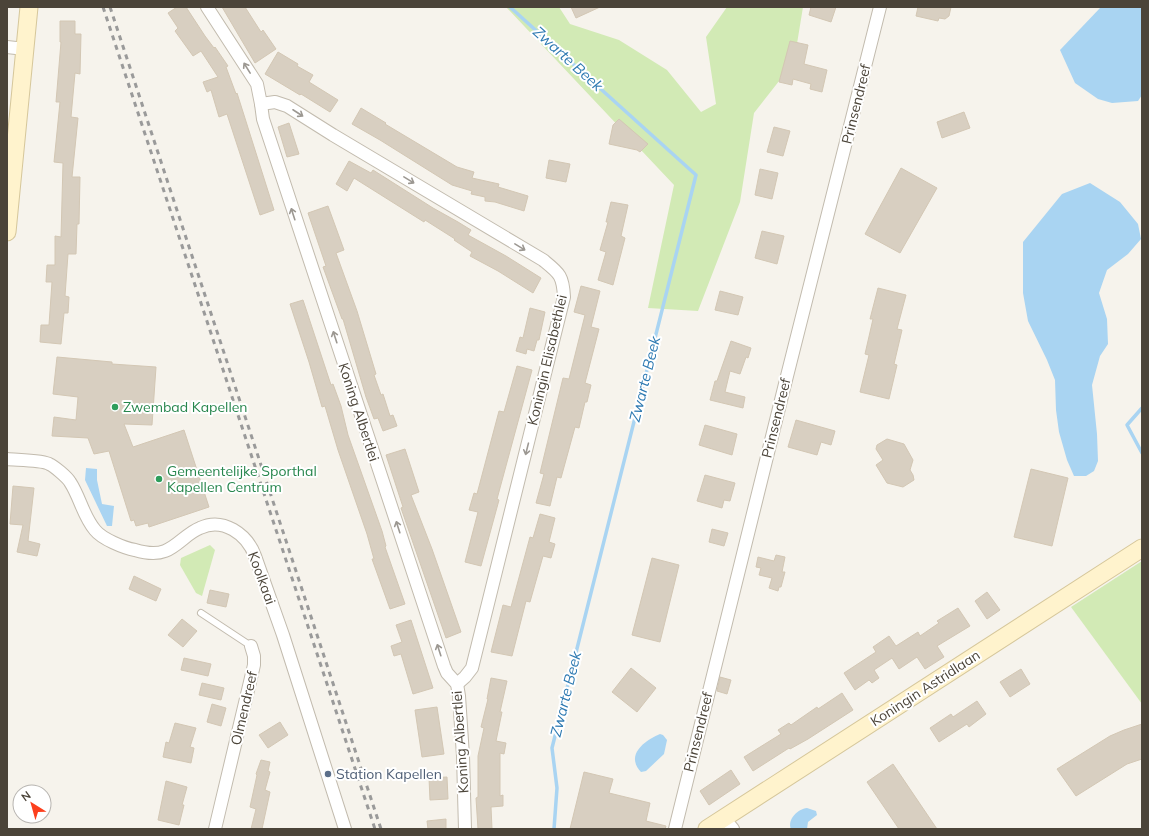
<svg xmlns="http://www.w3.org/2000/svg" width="1149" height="836" font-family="Mulish,sans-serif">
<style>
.green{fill:#d2eab5}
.water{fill:#a9d4f2}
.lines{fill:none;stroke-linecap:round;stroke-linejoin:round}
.stream{stroke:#a9d4f2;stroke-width:3.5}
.building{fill:#d8cfc1;stroke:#d3c7b4}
.lane-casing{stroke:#c2bbae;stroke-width:8}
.street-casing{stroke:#c2bbae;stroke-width:14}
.secondary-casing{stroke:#d6c79b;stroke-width:19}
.lane{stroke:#fff;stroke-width:6}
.street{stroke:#fff;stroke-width:12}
.secondary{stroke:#fff3cd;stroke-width:17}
.rail{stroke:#9a9a9a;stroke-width:3;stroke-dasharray:5 5;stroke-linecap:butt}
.oneway{stroke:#9c9892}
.leisure-dot{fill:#2e9e5b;stroke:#fff;stroke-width:1.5}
.service-dot{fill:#5c6f8a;stroke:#fff;stroke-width:1.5}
.labels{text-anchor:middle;stroke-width:4;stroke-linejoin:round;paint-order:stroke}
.street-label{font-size:14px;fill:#4b4439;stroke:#fff}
.leisure-label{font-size:14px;fill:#27864d;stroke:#fff;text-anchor:start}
.service-label{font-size:14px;fill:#4e5e75;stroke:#fff;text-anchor:start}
.water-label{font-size:15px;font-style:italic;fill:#2e7ab2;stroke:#fff}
</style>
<rect width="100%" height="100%" fill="#f6f3ec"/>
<!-- green -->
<g class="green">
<path d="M506,7H559L570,24L619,40L667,70L701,112L716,104L706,37L727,7H803L794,62L754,113L740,202L698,311L648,308L674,185Z"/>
<path d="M210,545L215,550L202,596L196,593L180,565L181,558Z"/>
<path d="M1142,561V704L1071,607Z"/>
</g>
<!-- water -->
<g class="water">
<path d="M1101,7H1142V95L1138,101L1112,103L1098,99L1075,83L1060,50Z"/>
<path d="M1090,183L1120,202L1138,224L1141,239L1128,254L1107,270L1099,293L1107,319L1108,344L1100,356L1092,385L1097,434L1098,461L1094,471L1086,476H1074L1067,460L1059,432L1056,410L1055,380L1047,360L1028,321L1023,293V242L1062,194Z"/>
<path d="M86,468L97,469V480L102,504L114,506L112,526H107L85,480Z"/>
<path d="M660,734L663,735L667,740L664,754L646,771L641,772C625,755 644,741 660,734Z"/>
<path d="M807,808L816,811L817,815L808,822L807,829H791C787,819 798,809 807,808Z"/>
</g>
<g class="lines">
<!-- stream -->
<g class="stream">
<path d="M510,7L696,175L552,748L557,788L554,829"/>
<path d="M1142,408L1127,425L1142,453"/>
</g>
</g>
<!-- building -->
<g class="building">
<path d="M177,7H186L205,36L214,48L215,47L228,66L226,67L236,94L237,93L274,210L260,215L227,114L219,117L211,90L207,92L203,82L218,77L201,51L193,56L175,31L178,28L168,13Z"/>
<path d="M222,7H245L261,32L263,30L276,49L255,63Z"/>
<path d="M571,7H600L576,18Z"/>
<path d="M811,7H836L831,22L809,15Z"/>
<path d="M918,7H951L949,16L945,19L939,18L938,21L916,16Z"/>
<path d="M60,21H75V34H81L80,74L75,73L71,117L78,118L72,177H80L79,224H77L76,254H68L65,296L69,297L68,313H64L61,344L40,342L41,325H49L52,282H46L47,265H55V236L61,237L63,163L54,162L60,102H56L61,42H60Z"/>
<path d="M790,41L808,45L804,64L827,70L822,92L810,89L811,84L793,79L792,85L779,82Z"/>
<path d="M278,52L298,64L297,66L313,75L309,82L338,100L330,112L301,94L300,95L265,74Z"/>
<path d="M361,108L386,123L385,124L457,167L474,172L472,178L499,184L498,187L528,196L524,211L495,202L485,201V197L471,194L472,191L452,185L380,140L352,124Z"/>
<path d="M964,112L970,128L942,138L937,122Z"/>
<path d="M619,119L648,144L640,152L637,150L609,144L613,125Z"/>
<path d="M289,123L299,154L287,157L278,127Z"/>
<path d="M774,127L790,131L783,156L767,152Z"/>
<path d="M549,160L570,164L566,182L546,178Z"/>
<path d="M349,161L371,173L373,170L433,208L458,222L471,230L468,235L506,256L541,278L533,293L498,271L470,256L472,252L454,240L455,239L425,220L424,222L354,178L347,191L336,184Z"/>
<path d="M901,168L937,188L900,253L865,234Z"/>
<path d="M760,169L778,173L772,199L755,195Z"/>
<path d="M611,202L628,205L621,236L625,238L613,285L598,280L606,252L600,250L608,222H606Z"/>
<path d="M328,206L344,250L336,253L357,311L376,374L374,375L381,395L383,394L390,416L393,415L397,426L383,431L378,418L374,419L366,397L343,319H342L323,267L326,266L308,213Z"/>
<path d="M762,231L784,236L777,264L755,258Z"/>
<path d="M581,286L600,291L591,327L599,329L585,383L591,385L587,402H585L579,428L575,427L561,478L557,477L550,506L536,503L544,474L540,473L563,378L569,379L585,315L574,312Z"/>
<path d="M878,288L906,295L897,329L902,330L894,364L897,365L889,399L860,392L869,355L865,354L873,319H870Z"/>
<path d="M720,291L743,297L738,315L715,310Z"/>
<path d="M303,300L331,385L333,384L341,406L348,435L382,531L386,546L385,547L405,604L390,609L372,559H374L367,534L338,450L325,406L322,407L309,362L290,304Z"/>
<path d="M530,308L545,312L539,340H537L534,351L527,349L526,354L516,351L520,337L523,338Z"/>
<path d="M731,341L751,348L748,358L746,357L740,374L730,371L725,392L745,397L743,408L710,400L715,381H717Z"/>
<path d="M57,357L112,362V364L156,367L152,425L124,424L133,447L184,430L209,507L149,527L148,523L136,526L134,520L131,521L109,451L94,454L88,438L52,436L54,417L76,420L78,397L53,394Z"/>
<path d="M517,366L532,370L497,499L499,500L481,566L465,562L478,512L469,510L474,493L477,494L499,411L504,412Z"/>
<path d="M796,420L835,431L831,445L821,442L817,455L788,447Z"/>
<path d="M705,425L737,434L732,455L699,445Z"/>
<path d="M887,439L904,444L913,460L910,470L913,475L914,480L903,487L887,483L876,465L883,460L876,449L877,445Z"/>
<path d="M405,449L419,492L411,495L432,549L461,632L446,638L401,508L403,507L386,455Z"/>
<path d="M1031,469L1068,478L1052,546L1014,537Z"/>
<path d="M705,475L735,483L730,501L724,500L722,508L697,501Z"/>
<path d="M13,486L34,488L28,541L40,544L37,556L17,552L23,525L10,524Z"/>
<path d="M540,514L555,518L549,542L555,544L551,558L543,556L530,602L526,601L512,656L491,652L503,605L511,607L530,537L533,538Z"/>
<path d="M712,529L728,533L724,546L709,542Z"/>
<path d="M776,555L785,557L782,572H785L781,587H779L778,591L769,588L772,578L759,575L761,568L756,567L758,557L774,561Z"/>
<path d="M652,558L679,565L660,642L632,635Z"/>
<path d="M134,576L161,589L156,601L129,589Z"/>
<path d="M210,590L229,594L226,607L207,603Z"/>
<path d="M987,592L1000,610L987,619L975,601Z"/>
<path d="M958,608L970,626L937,646L944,657L925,669L917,657L899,669L892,658L874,670L879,678L872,683L869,680L855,690L844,673L876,652L873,647L889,636L896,646L918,632L920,636L939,623L937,621Z"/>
<path d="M182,619L197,631L183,647L168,635Z"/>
<path d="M411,620L433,688L413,694L401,654L394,656L391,646L402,642L396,625Z"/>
<path d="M184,658L211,664L208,676L181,670Z"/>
<path d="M631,668L656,688L637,712L612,692Z"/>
<path d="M1021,669L1030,684L1010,697L1000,682Z"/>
<path d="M720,677L731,680L727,694L717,691Z"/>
<path d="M491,678L507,681L500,712H502L496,741L506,743L504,754L500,753V796L503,795V806L491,807L492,829H478L476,798L478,797V756L484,728L481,727L488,699H487Z"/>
<path d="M202,683L224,688L221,700L199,695Z"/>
<path d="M842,693L853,710L808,739L790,749L789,748L753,771L744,757L781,734L778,730L789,723L791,725L817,707L818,709Z"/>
<path d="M977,701L986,714L969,727L967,724L939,742L930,728L951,714L953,717Z"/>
<path d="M212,704L226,708L221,726L207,722Z"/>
<path d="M437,707L444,754L422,757L415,710Z"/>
<path d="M280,722L288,735L268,748L259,735Z"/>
<path d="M175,723L196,728L190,747L194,748L191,763L163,757L166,742L169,743Z"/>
<path d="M1142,724V759L1127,764L1076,796L1057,769L1110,736L1124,730Z"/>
<path d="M261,760L270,762L268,771L270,772L265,790L270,792L262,829H251L256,809L250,807L257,775L256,774Z"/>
<path d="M893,764L937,829H899L867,782Z"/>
<path d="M731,770L740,784L709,805L700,791Z"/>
<path d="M584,772L613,779L609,793L650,803L646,821L666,826L665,829H570Z"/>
<path d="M447,777L448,799L430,800L429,778Z"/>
<path d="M166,781L187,787L182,805H184L179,825L158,820Z"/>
<path d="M446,819V829H428L427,821Z"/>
</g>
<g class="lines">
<!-- lane casing -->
<g class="lane-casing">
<path id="lane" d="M201,613L251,646"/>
</g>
<!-- street casing -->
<g class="street-casing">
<g id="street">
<path d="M207,7L257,84L261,104L263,119L444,666L447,673L457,684L459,696L463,756L465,829"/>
<path d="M7,47L25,49"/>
<path d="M261,104L275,102L287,106L333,135L543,260C559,273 563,275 564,297L472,668L465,677L457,684"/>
<path d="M7,459C15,460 43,460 49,464C54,466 67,477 70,482C80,497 83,516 95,530C102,539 124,548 135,550C145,553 155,555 165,551C178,546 187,533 200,528C223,517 247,534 255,556L283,635L345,829"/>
<path d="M724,818L733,829"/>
<path d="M215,829L254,665V656L251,646"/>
<path d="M675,829L785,384L880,7"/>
</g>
</g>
<!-- secondary casing -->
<g class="secondary-casing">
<g id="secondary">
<path d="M7,232L29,7"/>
<path d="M707,829L1142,548"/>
</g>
</g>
<!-- lane -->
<use href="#lane" class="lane"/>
<!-- street -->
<use href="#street" class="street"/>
<!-- secondary -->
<use href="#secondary" class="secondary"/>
<!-- rail -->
<g class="rail">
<path d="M103,7L375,829"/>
<path d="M110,7L381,829"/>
</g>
</g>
<!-- one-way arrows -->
<defs><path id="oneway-shaft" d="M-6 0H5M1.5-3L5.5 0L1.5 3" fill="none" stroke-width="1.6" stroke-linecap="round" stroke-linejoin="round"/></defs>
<g class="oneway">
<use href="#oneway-shaft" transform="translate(247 68) rotate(-122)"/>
<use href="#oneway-shaft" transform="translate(298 113) rotate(33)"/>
<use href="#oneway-shaft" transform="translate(409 180) rotate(31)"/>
<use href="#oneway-shaft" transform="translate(293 214) rotate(-108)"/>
<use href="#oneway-shaft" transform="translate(520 247) rotate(31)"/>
<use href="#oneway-shaft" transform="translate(335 337) rotate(-108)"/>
<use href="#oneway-shaft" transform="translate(527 449) rotate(104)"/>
<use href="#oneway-shaft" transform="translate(398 527) rotate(-108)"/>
<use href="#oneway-shaft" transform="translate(439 650) rotate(-108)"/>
</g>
<!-- markers -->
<g class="leisure-dot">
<circle cx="115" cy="407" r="4"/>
<circle cx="159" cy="479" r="4"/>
</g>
<circle class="service-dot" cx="328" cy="774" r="4"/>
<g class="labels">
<!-- street labels -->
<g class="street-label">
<text transform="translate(856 104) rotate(-76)" y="5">Prinsendreef</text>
<text transform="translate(547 360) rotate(-77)" y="5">Koningin Elisabethlei</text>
<text transform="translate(359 412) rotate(72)" y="5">Koning Albertlei</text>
<text transform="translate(776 418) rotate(-76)" y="5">Prinsendreef</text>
<text transform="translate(262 578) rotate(70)" y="5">Koolkaai</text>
<text transform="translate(925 688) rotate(-33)" y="5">Koningin Astridlaan</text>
<text transform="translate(244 708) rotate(-77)" y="5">Olmendreef</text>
<text transform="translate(698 732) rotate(-76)" y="5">Prinsendreef</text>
<text transform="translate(460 742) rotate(-94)" y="5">Koning Albertlei</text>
</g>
<!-- leisure labels -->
<g class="leisure-label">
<text x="123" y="412">Zwembad Kapellen</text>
<text x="167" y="476">Gemeentelijke Sporthal<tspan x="167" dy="16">Kapellen Centrum</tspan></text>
</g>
<!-- service labels -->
<g class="service-label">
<text x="336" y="779">Station Kapellen</text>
</g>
<!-- water labels -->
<g class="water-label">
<text transform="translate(568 59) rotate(42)" y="5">Zwarte Beek</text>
<text transform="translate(645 379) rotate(-76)" y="5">Zwarte Beek</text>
<text transform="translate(566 694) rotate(-76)" y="5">Zwarte Beek</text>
</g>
</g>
<!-- border -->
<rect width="1149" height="836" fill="none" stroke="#4b4439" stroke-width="16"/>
<!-- north arrow -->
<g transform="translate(32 804) rotate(323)"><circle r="19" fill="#ffffff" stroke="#b7b4b0"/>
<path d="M0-3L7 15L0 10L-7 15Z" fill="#fc3f1d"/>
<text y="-6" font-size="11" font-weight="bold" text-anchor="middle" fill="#4b4439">N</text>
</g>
</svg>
